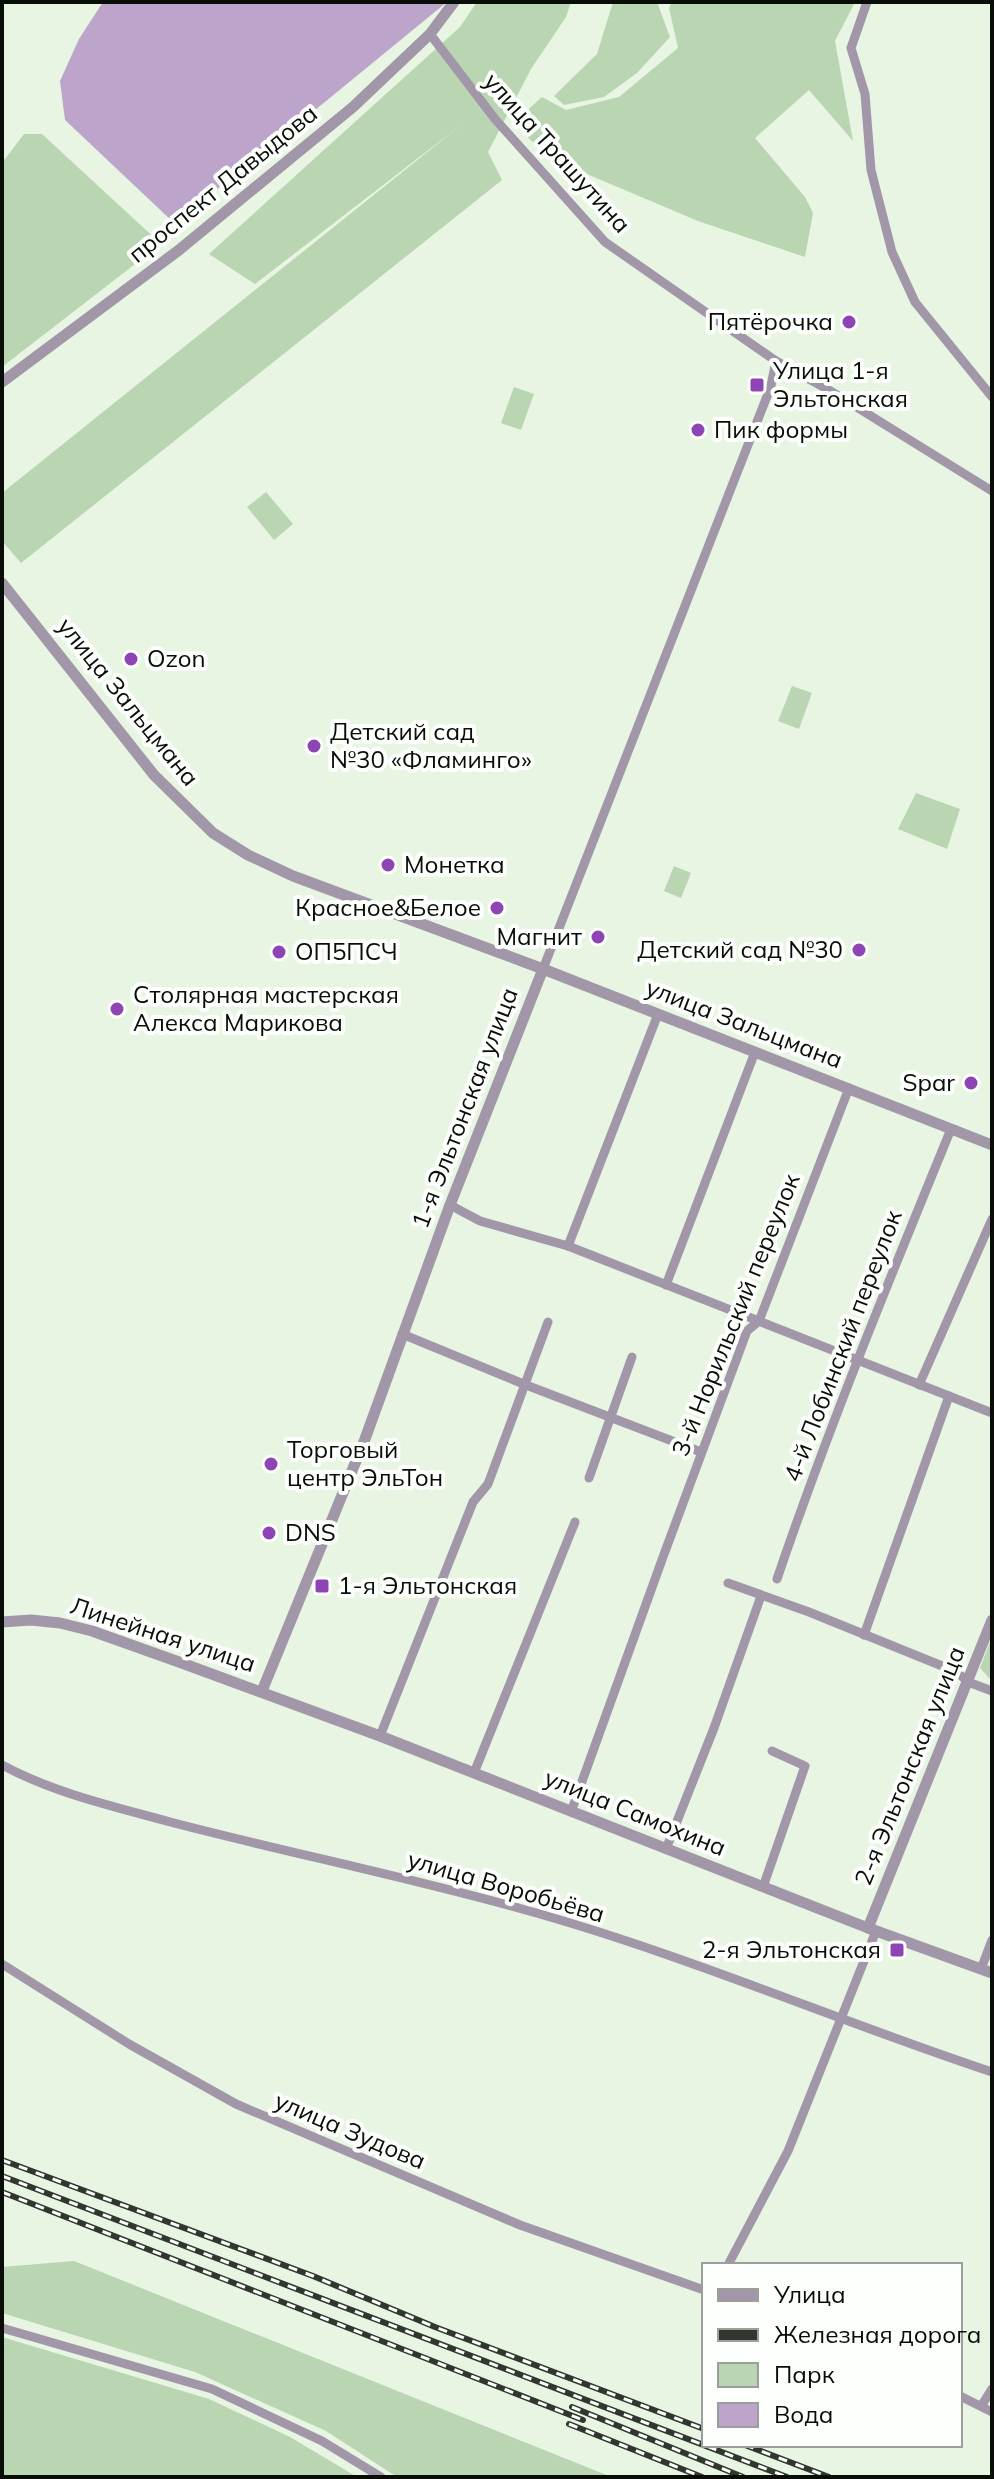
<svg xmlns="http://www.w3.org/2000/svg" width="994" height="2479" font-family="Mulish,sans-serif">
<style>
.green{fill:#bad5b2}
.water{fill:#bca4cb}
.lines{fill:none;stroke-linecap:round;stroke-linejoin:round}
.minor{stroke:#a197a8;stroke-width:9}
.tertiary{stroke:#a197a8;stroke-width:11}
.rail-casing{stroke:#31372f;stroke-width:6}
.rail{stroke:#fcfffb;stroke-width:3;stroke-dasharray:9;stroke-linecap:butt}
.poi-dot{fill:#8f44b5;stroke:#fcfffb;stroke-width:3}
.labels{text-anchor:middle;stroke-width:8;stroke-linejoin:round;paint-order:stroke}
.street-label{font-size:24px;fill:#090d08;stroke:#fcfffb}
.poi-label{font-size:24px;fill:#090d08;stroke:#fcfffb;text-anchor:start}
</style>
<rect width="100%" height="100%" fill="#e7f5e2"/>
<!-- green -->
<g class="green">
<path d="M477,2H571L566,17L531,69L488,152L502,180L21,563L2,541V493L461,125L255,284L209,254L460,27Z"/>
<path d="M613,2H657L670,37L637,73L604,97L564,105L554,96L597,54Z"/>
<path d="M672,2H855L835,41L853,141L809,90L755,138L805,197L813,213L805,257L698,221L549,158L513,123L542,97L566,110L619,97L678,48L669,8Z"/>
<path d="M24,134H42L161,244L2,367V163Z"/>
<path d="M514,387L534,394L521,430L501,423Z"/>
<path d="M266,492L293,524L274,540L247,507Z"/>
<path d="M792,686L812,693L799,729L778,721Z"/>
<path d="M916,793L960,809L947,849L898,829Z"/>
<path d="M674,866L691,873L681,898L664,891Z"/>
<path d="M992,1637V1681L980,1668Z"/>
<path d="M74,2261L609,2476L397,2477L326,2431L195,2372L2,2313V2267Z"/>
<path d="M2,2337L209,2399L290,2437L357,2477H2Z"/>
</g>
<!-- water -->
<path class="water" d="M103,2H447L249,164L192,209L172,221L65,120L60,81L79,39Z"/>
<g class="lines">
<!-- minor -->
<g class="minor">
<path d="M867,2L851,48L865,94L871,170L892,252L915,302L992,397"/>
<path d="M430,34L495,119L605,242L776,361L829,390L992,491"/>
<path d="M543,969L771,386L776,361"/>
<path d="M450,1205L480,1221L568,1246L992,1413"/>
<path d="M568,1246L658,1014"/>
<path d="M666,1285L755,1052"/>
<path d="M402,1334L526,1385L701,1452"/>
<path d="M919,1385L992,1219"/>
<path d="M589,1478L632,1357"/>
<path d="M777,1579C829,1426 890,1278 951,1129"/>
<path d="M728,1583L809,1612L957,1672L968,1682L992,1691"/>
<path d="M864,1635L949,1396"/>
<path d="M380,1736L473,1502L488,1484L548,1322"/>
<path d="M2,1765C56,1794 116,1807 174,1823C290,1853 407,1877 522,1909C682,1953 835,2020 992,2072"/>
<path d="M474,1773L575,1522"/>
<path d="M571,1812L663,1557L747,1331L759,1321L849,1088"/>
<path d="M666,1849L714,1728L761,1596"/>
<path d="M763,1887L805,1766L772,1751"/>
<path d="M2,1964L129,2044L236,2104L520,2225L704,2290"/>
<path d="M981,1969L992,1940"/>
<path d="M728,2265L788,2151L876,1931"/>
<path d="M2,2328L212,2389L322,2441L381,2477"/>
<path d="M960,2396L992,2412"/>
<path d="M982,2405L992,2389"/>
</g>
<!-- tertiary -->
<g class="tertiary">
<path d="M2,382L179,250L353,107L430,34L454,2"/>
<path d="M2,583L154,775L213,833L248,855L293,876L543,969L992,1145"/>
<path d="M2,1622L31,1620L60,1623L92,1631L179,1662L380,1736L868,1928L992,1973"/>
<path d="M262,1691L365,1439L450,1205L543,969"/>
<path d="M868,1928L992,1620"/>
</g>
<!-- rail casing -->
<g class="rail-casing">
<g id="rail">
<path d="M2,2160L313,2276L435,2327L704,2429"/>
<path d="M2,2176L787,2477"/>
<path d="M2,2192L583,2420"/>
<path d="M572,2407L743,2477"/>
<path d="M569,2424L702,2477"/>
<path d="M745,2445L829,2477"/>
</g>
</g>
<!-- rail -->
<use href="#rail" class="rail"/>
</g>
<!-- markers -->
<g class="poi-dot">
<circle cx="849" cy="322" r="8"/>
<rect x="749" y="377" width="16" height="16" rx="4"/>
<circle cx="698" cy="430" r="8"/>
<circle cx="131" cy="659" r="8"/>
<circle cx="314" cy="746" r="8"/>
<circle cx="388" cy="865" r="8"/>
<circle cx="497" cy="908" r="8"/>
<circle cx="598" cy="937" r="8"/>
<circle cx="859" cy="950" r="8"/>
<circle cx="279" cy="952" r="8"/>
<circle cx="117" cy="1009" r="8"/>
<circle cx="971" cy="1083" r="8"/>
<circle cx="271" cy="1464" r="8"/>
<circle cx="269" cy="1533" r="8"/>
<rect x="314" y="1578" width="16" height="16" rx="4"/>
<rect x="889" y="1942" width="16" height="16" rx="4"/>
</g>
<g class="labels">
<!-- street labels -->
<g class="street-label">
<text transform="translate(557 153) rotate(48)" y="8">улица Трашутина</text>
<text transform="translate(223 184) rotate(-39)" y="8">проспект Давыдова</text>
<text transform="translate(128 702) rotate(51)" y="8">улица Зальцмана</text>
<text transform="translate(744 1024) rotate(21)" y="8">улица Зальцмана</text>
<text transform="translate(465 1108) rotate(-69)" y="8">1-я Эльтонская улица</text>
<text transform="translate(736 1315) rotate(-68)" y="8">3-й Норильский переулок</text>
<text transform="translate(843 1346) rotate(-69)" y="8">4-й Лобинский переулок</text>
<text transform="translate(163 1635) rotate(18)" y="8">Линейная улица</text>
<text transform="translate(910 1766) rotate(-68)" y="8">2-я Эльтонская улица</text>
<text transform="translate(635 1813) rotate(22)" y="8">улица Самохина</text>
<text transform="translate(506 1887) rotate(16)" y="8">улица Воробьёва</text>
<text transform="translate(350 2131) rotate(23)" y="8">улица Зудова</text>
</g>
<!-- poi labels -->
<g class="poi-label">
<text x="833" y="330" text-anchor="end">Пятёрочка</text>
<text x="773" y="379">Улица 1-я<tspan x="773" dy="28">Эльтонская</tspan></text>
<text x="714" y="438">Пик формы</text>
<text x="147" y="667">Ozon</text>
<text x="330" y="740">Детский сад<tspan x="330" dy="28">№30 «Фламинго»</tspan></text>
<text x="404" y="873">Монетка</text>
<text x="481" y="916" text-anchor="end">Красное&amp;Белое</text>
<text x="582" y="945" text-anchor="end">Магнит</text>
<text x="843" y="958" text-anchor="end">Детский сад №30</text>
<text x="295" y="960">ОП5ПСЧ</text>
<text x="133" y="1003">Столярная мастерская<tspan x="133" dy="28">Алекса Марикова</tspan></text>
<text x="955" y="1091" text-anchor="end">Spar</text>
<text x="287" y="1458">Торговый<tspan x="287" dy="28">центр ЭльТон</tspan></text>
<text x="285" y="1541">DNS</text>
<text x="338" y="1594">1-я Эльтонская</text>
<text x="881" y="1958" text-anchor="end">2-я Эльтонская</text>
</g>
</g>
<!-- border -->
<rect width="994" height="2479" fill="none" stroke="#090d08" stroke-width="8"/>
<!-- legend -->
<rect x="702" y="2263" width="260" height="184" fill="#fcfffb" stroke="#9b9e9a" stroke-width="2"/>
<rect x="718" y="2289" width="40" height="12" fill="#a197a8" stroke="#9b9e9a" stroke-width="2"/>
<text x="774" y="2303" font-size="24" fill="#090d08">Улица</text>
<rect x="718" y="2329" width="40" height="12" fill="#31372f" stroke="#9b9e9a" stroke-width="2"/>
<text x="774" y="2343" font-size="24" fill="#090d08">Железная дорога</text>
<rect x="718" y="2363" width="40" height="24" fill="#bad5b2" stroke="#9b9e9a" stroke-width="2"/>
<text x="774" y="2383" font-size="24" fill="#090d08">Парк</text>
<rect x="718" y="2403" width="40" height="24" fill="#bca4cb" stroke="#9b9e9a" stroke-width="2"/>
<text x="774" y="2423" font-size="24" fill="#090d08">Вода</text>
</svg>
